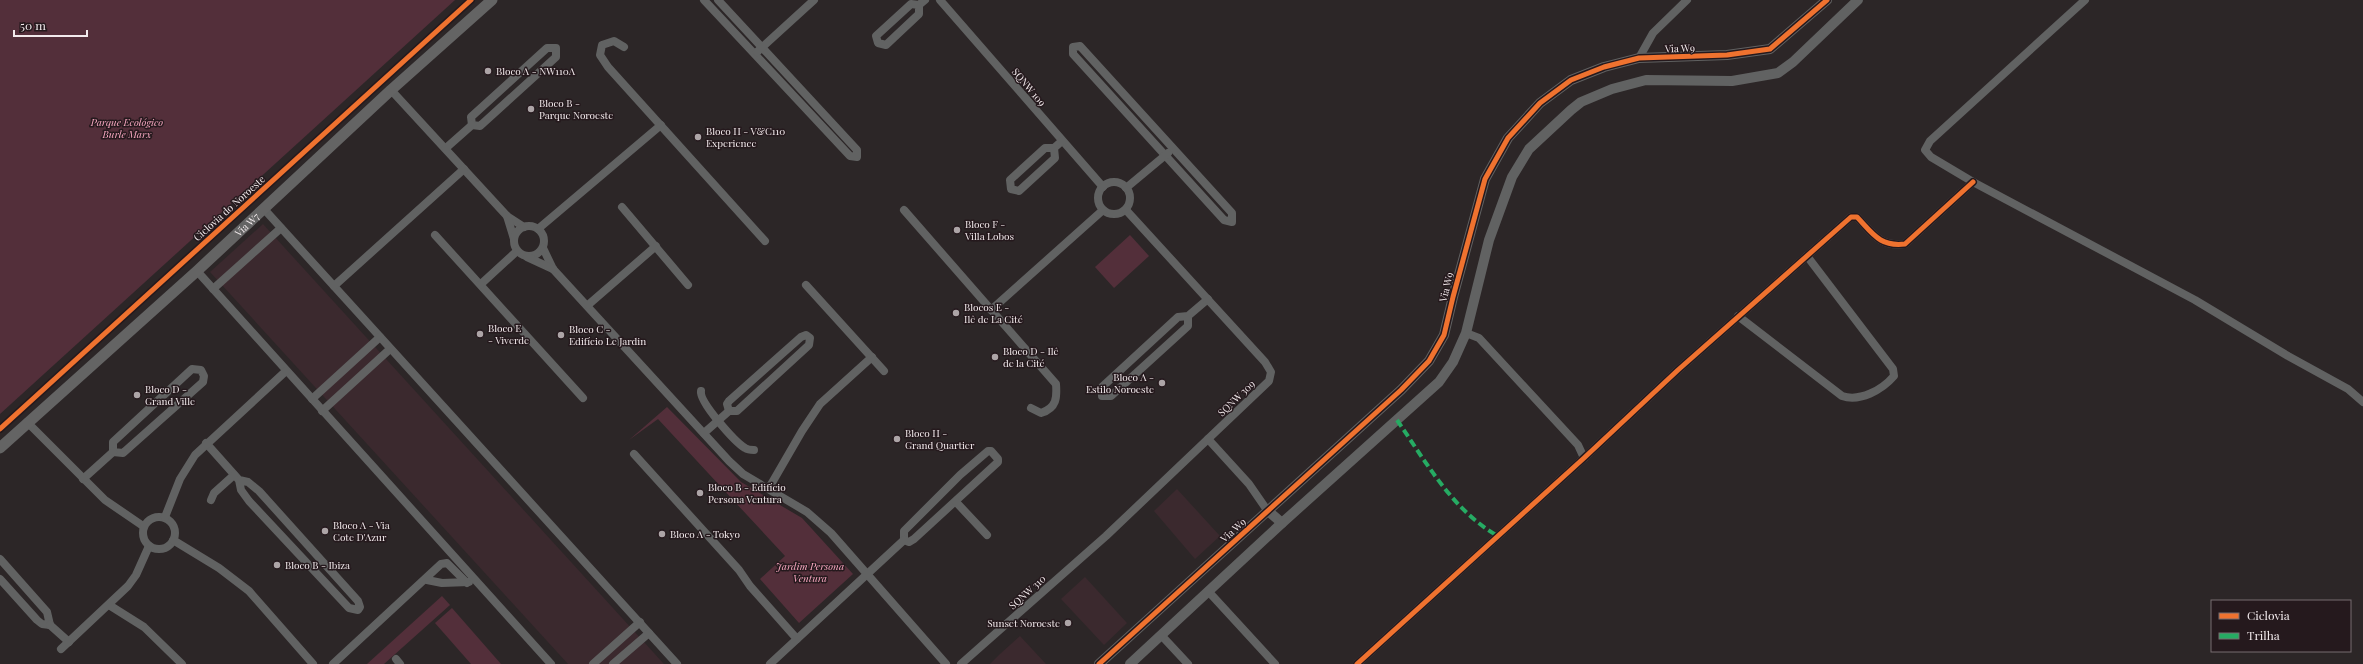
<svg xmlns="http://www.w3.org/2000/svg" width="2363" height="664" font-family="'Playfair Display',serif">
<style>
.built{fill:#3b292e}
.green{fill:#532f3a}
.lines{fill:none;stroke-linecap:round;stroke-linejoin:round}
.minor{stroke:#616262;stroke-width:8}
.tertiary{stroke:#616262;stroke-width:10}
.secondary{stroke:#646464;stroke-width:11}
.quiet{stroke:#26ab63;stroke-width:4;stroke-dasharray:8 4;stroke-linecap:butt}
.cycleway-casing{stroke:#25191d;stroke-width:8}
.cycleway{stroke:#ef722f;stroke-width:5}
.poi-dot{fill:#ada5a7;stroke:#25191d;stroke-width:1.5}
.labels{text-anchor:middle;stroke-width:3;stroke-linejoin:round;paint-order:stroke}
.street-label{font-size:10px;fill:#f2eaec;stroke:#25191d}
.poi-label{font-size:10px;fill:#f2eaec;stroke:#25191d;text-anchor:start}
.park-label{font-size:10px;font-style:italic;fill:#faa9c2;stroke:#25191d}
</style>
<rect width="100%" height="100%" fill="#2c2627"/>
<!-- built -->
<g class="built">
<path d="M263,224L664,664H568L210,272Z"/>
<path d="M1177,489L1220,536L1195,559L1154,511Z"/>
<path d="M1085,577L1127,623L1104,645L1061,599Z"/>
<path d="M1020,636L1046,664H990L1000,654Z"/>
</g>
<!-- green -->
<g class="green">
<path d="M0,0H455L0,414Z"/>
<path d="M1130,235L1149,256L1114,288L1095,267Z"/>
<path d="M667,407L741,482L802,518L853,574L799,623L760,579L785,556L658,419L629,440Z"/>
<path d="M442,596L450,605L384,664H367Z"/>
<path d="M452,608L501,664H471L435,623Z"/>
</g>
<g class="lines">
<!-- minor -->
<g class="minor">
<path d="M704,0L850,156L857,157V150L718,0"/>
<path d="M940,0L1103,187"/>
<path d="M2085,0L1930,141L1925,150L1931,157L1973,182L2195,300L2288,356L2348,389L2363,402"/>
<path d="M919,5L911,4L876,36L878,43L886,45L919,14V5L925,0"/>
<path d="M1080,46L1232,213V222L1224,220L1073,54V47Z"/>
<path d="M624,47L614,41L602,45L600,55L608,67L765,241"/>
<path d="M547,48H556V57L480,126L472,125L471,117Z"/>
<path d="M757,52L814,0"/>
<path d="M1639,58L1653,33L1687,0"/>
<path d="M391,90L507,216L524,227"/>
<path d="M446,148L472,125"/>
<path d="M1054,148L1055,158L1019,191L1011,189L1010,180L1045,148H1054L1062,141"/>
<circle cx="1114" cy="198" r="16"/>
<path d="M1126,188L1168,153"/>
<path d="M622,207L688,285"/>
<path d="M264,209L677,664"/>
<path d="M904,210L1056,384C1057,397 1057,408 1041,413L1031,408"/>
<path d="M507,216L514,239"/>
<circle cx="529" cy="241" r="15"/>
<path d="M538,229L661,125"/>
<path d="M435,235L583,398"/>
<path d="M543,248L553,269L729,461L743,474L807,512L831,533L946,664"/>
<path d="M527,257L553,269"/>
<path d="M197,271L551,664"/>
<path d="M481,284L517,251"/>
<path d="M806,285L884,371"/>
<path d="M334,286L464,169"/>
<path d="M213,289L281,228"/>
<path d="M588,305L656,246"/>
<path d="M991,310L1103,210"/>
<path d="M1188,316V326L1111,396H1102V387L1178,317L1188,316L1208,299"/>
<path d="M1738,316L1842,396C1860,402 1882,390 1894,376L1893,369L1807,256"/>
<path d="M1466,333L1479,338L1578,445L1584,458"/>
<path d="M806,335L810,338L809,345L737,411H729L727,404L729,401L801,337Z"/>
<path d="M192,369L201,370L204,376L203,382L123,453L113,452V442Z"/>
<path d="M701,391C699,402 735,442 745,448C748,450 751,450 754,450"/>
<path d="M312,399L380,337"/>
<path d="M322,411L390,349"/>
<path d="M27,422L105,500L143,526"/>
<path d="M704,433L729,411"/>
<path d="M1208,439L1249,484L1267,510"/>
<path d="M206,443L239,480L241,490L249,501L349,608L358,610L360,607L358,601L259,491L248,482L239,480"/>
<path d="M988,451H991L998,459V462L914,539L909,542L904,540V531L960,475Z"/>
<path d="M634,454L739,570L750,586L797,639"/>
<path d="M83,479L113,452"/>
<path d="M769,488L802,431L820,404L872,357"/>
<path d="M211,500L214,493L234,475"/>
<path d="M956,502L987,535"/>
<circle cx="159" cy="533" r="16"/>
<path d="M165,517L180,479L195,455L286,371"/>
<path d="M173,540L219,568L249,591L313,664"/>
<path d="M0,559L47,612L50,625"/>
<path d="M0,579L37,620L42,624L50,625"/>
<path d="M427,580L442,583L469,582"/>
<path d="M1208,591L1275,664"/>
<path d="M109,605L144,627L182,664"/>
<path d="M50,625L69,642"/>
<path d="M1161,635L1188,664"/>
<path d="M61,649L128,586L136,575L149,546"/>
<path d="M396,659L400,664"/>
<path d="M333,664L441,564L447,563L467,583"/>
<path d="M593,664L640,622"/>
<path d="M613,664L649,633"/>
<path d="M770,664L904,540"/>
<path d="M961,664L1106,536L1269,381L1271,372L1265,362L1126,210"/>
<path d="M1357,664L1584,458L1678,370L1851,217H1857C1873,234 1880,247 1905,244L1973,182"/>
</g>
<!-- tertiary -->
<g class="tertiary">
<path d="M1267,510L1282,523"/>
<path d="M1099,664L1401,390L1429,361L1444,335L1453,297L1485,179L1508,138L1540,103L1571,80L1604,67L1639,58L1727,55L1770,49L1827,0"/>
<path d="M1130,664L1282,523L1439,382L1453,362L1466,333L1489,240L1512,177L1529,149L1571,110L1581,102L1612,89L1646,80L1732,81L1778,73L1793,62L1858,0"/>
</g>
<!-- secondary -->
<path class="secondary" id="s1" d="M0,448L197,271L391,90L492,0"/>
<!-- quiet -->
<path class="quiet" d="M1397,420C1426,462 1453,511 1498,536"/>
<!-- cycleway casing -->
<g class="cycleway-casing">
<g id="cycleway">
<path d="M0,429L471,0"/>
<path d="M1099,664L1401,390L1429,361L1444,335L1453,297L1485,179L1508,138L1540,103L1571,80L1604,67L1639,58L1727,55L1770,49L1827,0"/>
<path d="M1357,664L1584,458L1678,370L1851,217H1857C1873,234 1880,247 1905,244L1973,182"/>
</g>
</g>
<!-- cycleway -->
<use href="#cycleway" class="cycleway"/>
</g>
<!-- markers -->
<g class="poi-dot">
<circle cx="488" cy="71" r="4"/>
<circle cx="531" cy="109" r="4"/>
<circle cx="698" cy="137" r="4"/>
<circle cx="957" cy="230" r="4"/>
<circle cx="956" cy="313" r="4"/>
<circle cx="480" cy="334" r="4"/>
<circle cx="561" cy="335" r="4"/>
<circle cx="995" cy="357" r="4"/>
<circle cx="1162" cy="383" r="4"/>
<circle cx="137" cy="395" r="4"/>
<circle cx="897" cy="439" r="4"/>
<circle cx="700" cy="493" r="4"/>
<circle cx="325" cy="531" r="4"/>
<circle cx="662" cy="534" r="4"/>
<circle cx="277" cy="565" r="4"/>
<circle cx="1068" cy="623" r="4"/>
</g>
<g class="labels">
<!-- street labels -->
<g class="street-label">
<text transform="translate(1680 48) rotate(-2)" y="4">Via W9</text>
<text transform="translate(1029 87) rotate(50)" y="4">SQNW 109</text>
<text transform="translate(229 208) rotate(-42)" y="4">Ciclovia do Noroeste</text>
<text dy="4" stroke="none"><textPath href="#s1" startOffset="333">Via W7</textPath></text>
<text transform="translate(1446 287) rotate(-76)" y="4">Via W9</text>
<text transform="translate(1236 398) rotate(-44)" y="4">SQNW 309</text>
<text transform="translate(1233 530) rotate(-42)" y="4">Via W9</text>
<text transform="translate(1027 592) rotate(-42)" y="4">SQNW 310</text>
</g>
<!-- poi labels -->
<g class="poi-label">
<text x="496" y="75">Bloco A - NW110A</text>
<text x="539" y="107">Bloco B -<tspan x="539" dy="12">Parque Noroeste</tspan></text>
<text x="706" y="135">Bloco H - V&amp;C110<tspan x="706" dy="12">Experience</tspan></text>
<text x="965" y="228">Bloco F -<tspan x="965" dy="12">Villa Lobos</tspan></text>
<text x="964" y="311">Blocos E -<tspan x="964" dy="12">Ilê de La Cité</tspan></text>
<text x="488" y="332">Bloco E<tspan x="488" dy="12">- Viverde</tspan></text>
<text x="569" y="333">Bloco C -<tspan x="569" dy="12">Edifício Le Jardin</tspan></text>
<text x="1003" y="355">Bloco D - Ilê<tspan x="1003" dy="12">de la Cité</tspan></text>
<text x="1154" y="381" text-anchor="end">Bloco A -<tspan x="1154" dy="12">Estilo Noroeste</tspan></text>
<text x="145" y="393">Bloco D -<tspan x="145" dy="12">Grand Ville</tspan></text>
<text x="905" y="437">Bloco H -<tspan x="905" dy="12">Grand Quartier</tspan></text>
<text x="708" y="491">Bloco B - Edifício<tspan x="708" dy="12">Persona Ventura</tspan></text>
<text x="333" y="529">Bloco A - Via<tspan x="333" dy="12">Cote D'Azur</tspan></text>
<text x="670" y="538">Bloco A - Tokyo</text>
<text x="285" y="569">Bloco B - Ibiza</text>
<text x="1060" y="627" text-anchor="end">Sunset Noroeste</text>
</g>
<!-- park labels -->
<g class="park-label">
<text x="127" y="126">Parque Ecológico<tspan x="127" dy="12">Burle Marx</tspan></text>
<text x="810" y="570">Jardim Persona<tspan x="810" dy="12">Ventura</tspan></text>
</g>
</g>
<!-- legend -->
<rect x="2211" y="600" width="140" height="52" fill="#25191d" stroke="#776d70"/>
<rect x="2219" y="613" width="20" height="6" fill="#ef722f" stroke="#776d70"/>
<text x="2247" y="620" font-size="12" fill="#f2eaec">Ciclovia</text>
<rect x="2219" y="633" width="20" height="6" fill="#26ab63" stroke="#776d70"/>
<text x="2247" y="640" font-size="12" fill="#f2eaec">Trilha</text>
<!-- scale -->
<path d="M14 30v6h73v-6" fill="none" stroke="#f2eaec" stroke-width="2"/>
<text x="20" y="30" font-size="12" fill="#f2eaec" stroke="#25191d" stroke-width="3" paint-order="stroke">50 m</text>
</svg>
